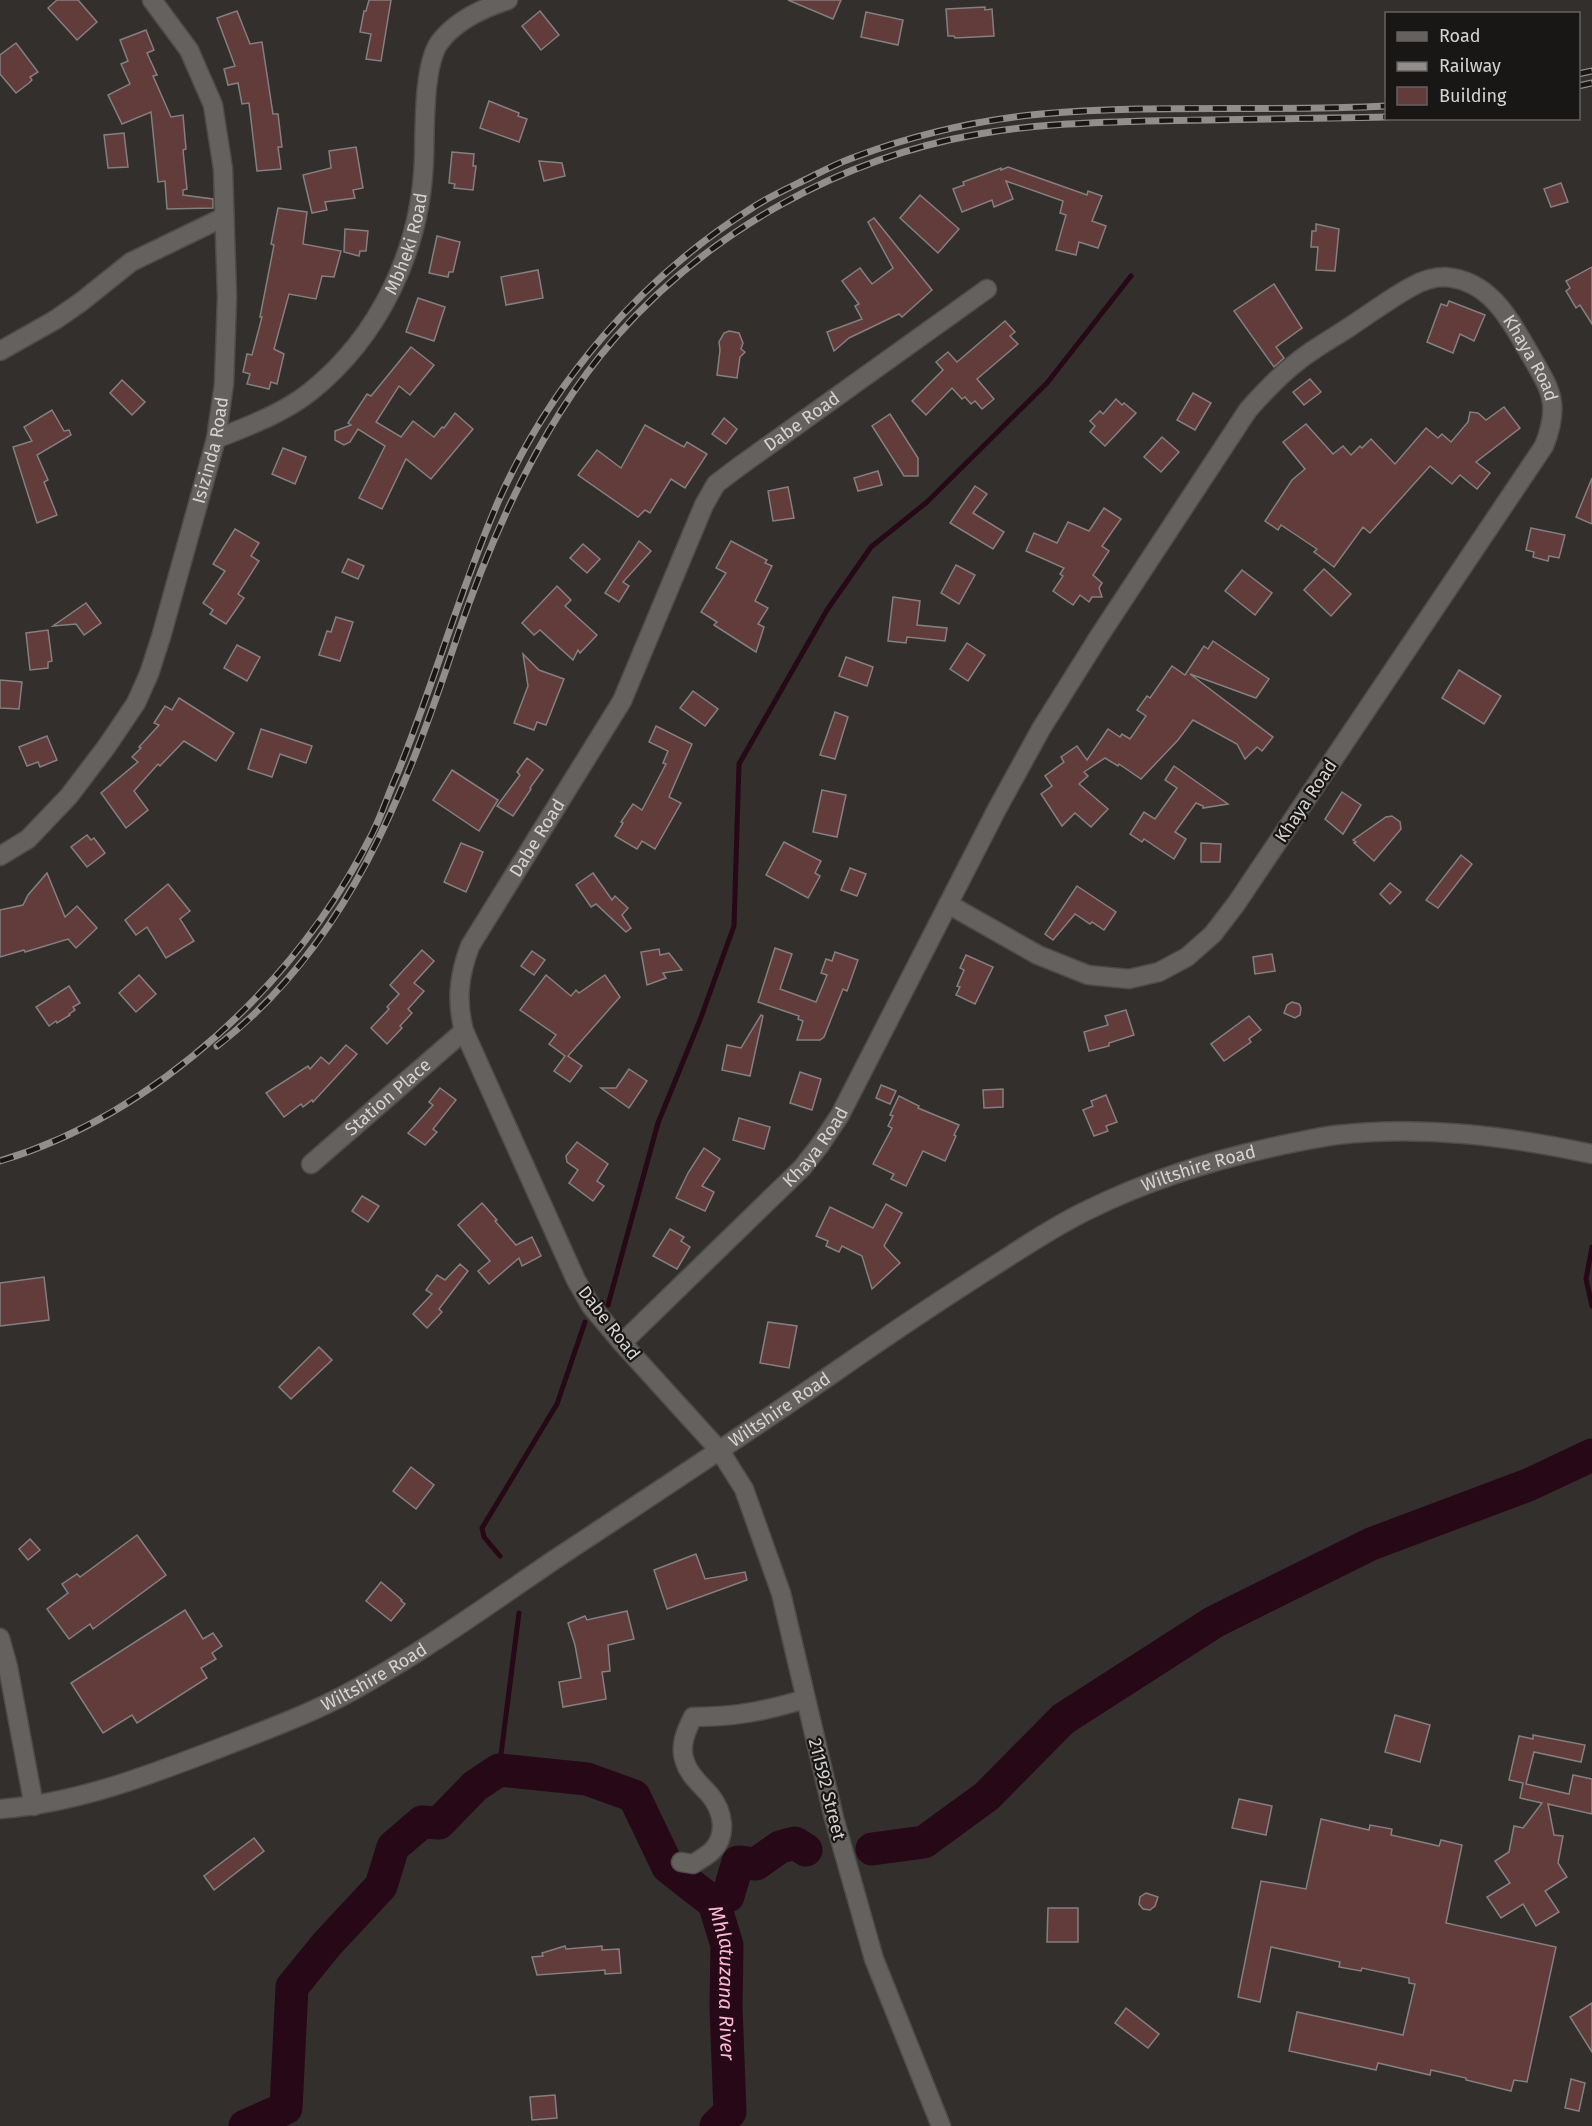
<svg xmlns="http://www.w3.org/2000/svg" width="1592" height="2126" font-family="'Fira Sans',sans-serif">
<style>
.lines{fill:none;stroke-linecap:round;stroke-linejoin:round}
.stream{stroke:#270817;stroke-width:5}
.river{stroke:#270817;stroke-width:33}
.building{fill:#623b3b;stroke:#857f7f;stroke-width:1.5}
.minor-casing{stroke:#4e4c4a;stroke-width:21}
.minor{stroke:#65615f;stroke-width:18}
.rail-casing{stroke:#918e8c;stroke-width:7}
.rail{stroke:#191716;stroke-width:4.5;stroke-dasharray:14;stroke-linecap:butt}
.labels{text-anchor:middle;stroke-width:4.5;stroke-linejoin:round;paint-order:stroke}
.street-label{font-size:18px;fill:#d5d3d1;stroke:#191716}
.water-label{font-size:20px;font-style:italic;fill:#fcb9d4;stroke:#191716}
</style>
<rect width="100%" height="100%" fill="#322f2d"/>
<g class="lines">
<!-- stream -->
<g class="stream">
<path d="M1592,1247L1586,1279L1592,1306"/>
<path d="M608,1305L658,1123L700,1020L734,926L739,764L827,610L871,547L927,502L1047,383L1131,276"/>
<path d="M500,1556L484,1537L482,1528L557,1404L585,1322"/>
<path d="M499,1770L519,1613"/>
</g>
<!-- river -->
<g class="river">
<path d="M872,1849L924,1842L987,1796L1063,1719L1214,1622L1371,1544L1528,1485L1592,1455"/>
<path d="M714,1903L728,1896L738,1862L756,1864L780,1847L795,1843L806,1850"/>
<path id="s1" d="M245,2126L286,2108L292,1987L327,1944L381,1886L393,1847L422,1822L439,1823L475,1786L499,1770L587,1779L634,1796L668,1867L714,1903L727,1945L726,2007L730,2112L716,2126"/>
</g>
</g>
<!-- building -->
<g class="building">
<path d="M57,0H78L97,22L77,40L48,8Z"/>
<path d="M369,0H391L381,61L366,59L371,34L360,32L364,11H366Z"/>
<path d="M788,0H841L833,19Z"/>
<path d="M985,7V10L992,9L994,36L955,38L954,36H948L946,9Z"/>
<path d="M237,11L250,44L262,42L273,114H278L282,147H278L281,169L257,171L249,103L242,104L238,83L228,85L224,69L235,66L217,18Z"/>
<path d="M540,11L559,35L541,50L522,26Z"/>
<path d="M866,12L903,20L898,45L861,37Z"/>
<path d="M146,30L154,50L147,53L157,75L153,76L171,117L183,115L186,149L183,150L187,189L183,190V195L213,199V208L167,209L165,181L158,182L151,112L122,124L108,95L130,84L121,64L128,61L120,40Z"/>
<path d="M16,43L38,72L30,77L32,80L29,83L16,93L0,74V55Z"/>
<path d="M489,101L519,113L518,116L527,119L519,142L480,128Z"/>
<path d="M124,133L128,167L108,168L104,135Z"/>
<path d="M356,147L363,188L353,190L355,198L325,202L327,210L312,213L303,175L331,168L329,151Z"/>
<path d="M452,152L474,154L473,166H476L473,190L454,188L455,184L449,183Z"/>
<path d="M539,161L562,163L565,176L544,181Z"/>
<path d="M1008,167L1087,195L1088,191L1102,196L1092,221L1106,226L1098,248L1079,242L1076,255L1056,250L1066,215L1060,213L1063,201L1006,181L1013,199L994,207L992,200L962,212L953,189L964,185L963,182L1001,168V170Z"/>
<path d="M1561,183L1568,202L1551,207L1544,189Z"/>
<path d="M920,195L959,229L938,253L900,218Z"/>
<path d="M278,208L307,212L303,244L341,251L334,277L322,276L316,299L289,294L274,349L284,354L277,384L271,382L269,389L247,384L250,374L243,372L247,354L252,355L262,317H260L274,245L271,244Z"/>
<path d="M874,218L932,290L902,317L899,314L849,338L834,351L827,332L862,319L855,306L859,304L842,281L860,268L872,284L893,268L868,222Z"/>
<path d="M1316,224L1339,229L1335,271L1316,270L1318,247H1311L1312,231H1316Z"/>
<path d="M345,229L368,231L366,251H360L359,256L344,252Z"/>
<path d="M437,236L460,242L453,272H449L448,277L429,273Z"/>
<path d="M1592,267V324L1580,305L1576,308L1566,291L1570,288L1566,281Z"/>
<path d="M538,270L543,298L506,305L501,277Z"/>
<path d="M1274,284L1302,328L1276,347L1284,358L1274,367L1234,311Z"/>
<path d="M418,298L445,307L434,341L406,332Z"/>
<path d="M1449,301L1485,315L1474,341L1460,334L1453,353L1427,342L1441,304L1447,306Z"/>
<path d="M1005,321L1015,332L1010,336L1018,344L977,379L994,399L982,409L975,401L971,404L965,397L962,399L952,388L926,415L912,401L943,370L936,362L948,352L957,362Z"/>
<path d="M729,331L739,333L743,343L741,349L745,352L740,357L737,378L717,375L720,350L719,342L724,333Z"/>
<path d="M411,347L434,365L410,395L399,386L376,422L401,437L413,421L434,437L442,427L444,428L455,413L473,429L431,479L406,459L382,509L359,498L385,446L358,429L350,442L344,445L335,440V431L351,425L348,423L367,394L371,396Z"/>
<path d="M1310,379L1321,392L1304,405L1293,392Z"/>
<path d="M122,380L145,402L132,415L110,393Z"/>
<path d="M1193,393L1211,403L1195,430L1177,420Z"/>
<path d="M1116,399L1122,405L1124,403L1136,413L1105,446L1090,432L1095,426L1090,421L1100,411L1103,414Z"/>
<path d="M1504,407L1520,428L1476,462L1490,473L1477,489L1460,475L1452,484L1430,466L1370,533L1363,527L1334,567L1314,552L1317,549L1281,525L1278,530L1265,521L1292,480L1305,469L1283,442L1306,424L1333,454L1343,446L1351,455L1360,446L1362,448L1371,439L1395,464L1426,428L1438,438L1442,434L1451,442L1468,422L1470,412L1478,413L1486,420Z"/>
<path d="M52,410L64,431L69,430L71,435L37,455L48,480L44,482L57,515L37,523L13,447L32,441L24,427Z"/>
<path d="M890,414L918,458V476H904L872,426Z"/>
<path d="M724,418L737,429L726,444L712,434Z"/>
<path d="M645,425L684,447L687,442L707,454L685,488L671,479L650,513L645,510L638,517L578,475L597,450L621,468Z"/>
<path d="M1162,437L1179,452L1161,472L1144,457Z"/>
<path d="M283,448L306,457L295,484L272,474Z"/>
<path d="M878,471L882,485L858,491L854,478Z"/>
<path d="M1592,478V524L1576,517Z"/>
<path d="M975,486L987,494L973,513L1004,532L993,549L950,523Z"/>
<path d="M788,487L794,518L773,521L768,491Z"/>
<path d="M1104,508L1121,519L1102,546L1109,551L1093,575L1102,583L1099,588L1102,597H1092L1089,602L1080,595L1073,605L1053,591L1063,576L1060,574L1064,568L1026,551L1034,533L1057,543L1068,522L1089,531Z"/>
<path d="M1531,528L1565,535L1559,558L1549,556L1548,561L1533,557L1534,552L1526,550Z"/>
<path d="M235,529L259,543L251,556L259,561L238,594L244,598L226,624L210,614L213,610L203,603L225,571L213,564Z"/>
<path d="M639,541L651,551L623,582L629,586L619,602L605,593Z"/>
<path d="M731,541L767,560L765,563L772,566L755,601L768,608L758,624L764,627L756,652L714,625L717,622L701,612L726,573L716,568Z"/>
<path d="M583,544L600,559L587,573L570,558Z"/>
<path d="M348,559L364,566L358,579L342,572Z"/>
<path d="M956,565L975,575L959,604L941,593Z"/>
<path d="M1324,569L1351,594L1331,616L1304,590Z"/>
<path d="M1242,570L1272,593L1255,615L1225,591Z"/>
<path d="M557,586L571,600L565,606L597,635L580,653L578,650L573,660L540,630L534,635L522,623Z"/>
<path d="M893,597L920,601L917,625L947,628L945,641L907,637L906,643L888,641Z"/>
<path d="M86,603L101,623L84,635L76,624L53,626Z"/>
<path d="M336,617L353,622L340,661L319,655L327,631L331,632Z"/>
<path d="M48,630L52,661L48,662V668L30,670L26,633Z"/>
<path d="M1213,641L1269,679L1256,698L1190,674L1273,737L1262,751L1257,747L1245,759L1237,744L1193,720L1178,740L1141,779L1119,764L1118,766L1105,758L1084,772L1088,776L1079,784L1108,809L1091,827L1075,813L1062,826L1041,794L1052,786L1045,776L1064,762L1061,757L1077,746L1087,760L1108,729L1120,737L1122,734L1130,739L1146,716L1137,710L1147,696L1150,698L1172,666L1185,675L1204,646L1208,649Z"/>
<path d="M967,643L985,655L968,681L950,669Z"/>
<path d="M237,645L260,657L247,681L224,668Z"/>
<path d="M523,654L539,670L564,679L546,725L537,722L534,730L514,723L528,686Z"/>
<path d="M846,657L873,667L867,686L839,676Z"/>
<path d="M1459,670L1501,696L1484,724L1442,698Z"/>
<path d="M0,680L22,682L19,709L0,708Z"/>
<path d="M693,691L718,709L705,726L680,708Z"/>
<path d="M179,698L234,733L216,761L184,741L160,766L158,764L134,791L148,810L126,828L101,793L138,762L132,757L141,748L139,747L159,725L154,723L165,706L172,710Z"/>
<path d="M835,712L848,717L835,759L820,755Z"/>
<path d="M656,726L692,744L669,797L681,803L655,849L642,841L637,849L615,836L623,823L621,822L633,804L642,810L666,764L663,763L668,751L649,742Z"/>
<path d="M261,729L312,746L306,763L280,754L272,777L248,769Z"/>
<path d="M47,736L57,760L40,767L38,762L27,766L19,747Z"/>
<path d="M527,758L543,770L530,788L531,789L513,816L497,806L520,775L517,772Z"/>
<path d="M1174,766L1228,804L1203,808V806L1196,803L1175,832L1186,839L1174,859L1144,839L1142,842L1130,834L1144,812L1155,819L1177,788L1165,780Z"/>
<path d="M452,770L498,800L479,831L433,800Z"/>
<path d="M822,790L846,795L837,837L813,832Z"/>
<path d="M1342,792L1361,805L1343,834L1325,819Z"/>
<path d="M1392,816L1400,822L1401,829L1374,861L1354,843L1356,842L1353,840L1386,817Z"/>
<path d="M87,835L91,840L94,838L105,853L87,867L71,847Z"/>
<path d="M784,842L821,861L815,873L820,876L808,898L766,875Z"/>
<path d="M461,843L483,852L466,892L444,882Z"/>
<path d="M1201,843L1221,844L1220,862H1201Z"/>
<path d="M1461,855L1472,864L1438,908L1426,900Z"/>
<path d="M850,868L866,874L857,896L841,890Z"/>
<path d="M47,873L65,917L77,906L97,928L76,948L68,939L25,952L24,950L0,957V910L23,905L28,895Z"/>
<path d="M593,873L612,900L615,896L628,908L622,915L631,928L626,932L596,904L591,907L576,885Z"/>
<path d="M1390,883L1401,892L1390,904L1380,894Z"/>
<path d="M168,884L190,911L180,919L194,941L166,958L147,927L136,935L125,920Z"/>
<path d="M1077,886L1116,912L1104,930L1092,922L1090,924L1075,914L1053,940L1045,934Z"/>
<path d="M775,948L792,954L780,989L816,1002L827,975L821,973L826,959L832,961L835,952L858,960L847,991L843,989L824,1037L820,1040H797L803,1021L798,1019L799,1016L758,1002Z"/>
<path d="M659,949L660,955L669,953L682,970L663,973L666,978L647,985L641,952Z"/>
<path d="M422,950L434,961L414,983L424,991L408,1009L412,1013L400,1026L402,1028L387,1044L371,1028L389,1009L387,1007L399,994L390,985Z"/>
<path d="M532,951L545,960L534,975L521,966Z"/>
<path d="M1272,954L1275,971L1255,974L1253,957Z"/>
<path d="M966,955L993,967L975,1004L956,995L960,987L957,986L964,970L960,968Z"/>
<path d="M139,975L156,994L136,1012L119,993Z"/>
<path d="M546,975L571,996L576,990L579,993L605,975L620,997L568,1056L582,1066L570,1082L554,1071L565,1056L549,1044L556,1035L520,1010Z"/>
<path d="M69,986L80,1003L73,1007L75,1010L69,1014L70,1015L57,1023L56,1021L49,1026L36,1007Z"/>
<path d="M1292,1002L1299,1004L1301,1008L1300,1015L1295,1018L1284,1013L1287,1005Z"/>
<path d="M1126,1010L1134,1035L1109,1043V1046L1089,1051L1084,1032L1108,1025L1105,1016Z"/>
<path d="M761,1015L763,1016L750,1076L722,1070L727,1045L741,1048Z"/>
<path d="M1249,1016L1261,1030L1249,1039L1251,1042L1224,1061L1211,1044Z"/>
<path d="M346,1045L357,1054L313,1102L312,1100L303,1107L301,1104L284,1117L266,1093L308,1066L310,1069L321,1057L329,1064Z"/>
<path d="M629,1069L647,1081L629,1108L601,1088H616Z"/>
<path d="M800,1072L821,1079L812,1110L790,1103Z"/>
<path d="M881,1085L896,1091L890,1104L876,1098Z"/>
<path d="M440,1088L456,1100L433,1129L437,1132L425,1145L408,1133L433,1105L429,1102Z"/>
<path d="M1003,1089V1107L984,1108L983,1090Z"/>
<path d="M1106,1095L1117,1122L1106,1126L1108,1131L1094,1136L1083,1110L1093,1106L1091,1101Z"/>
<path d="M899,1096L919,1106L918,1108L959,1125L954,1135L956,1136L945,1161L923,1151L906,1186L891,1179L894,1174L873,1164L892,1128L888,1126L893,1116L890,1115Z"/>
<path d="M739,1118L770,1127L764,1149L733,1140Z"/>
<path d="M577,1142L608,1164L597,1181L604,1186L593,1201L569,1183L578,1170L567,1162L566,1156Z"/>
<path d="M704,1148L720,1159L702,1186L714,1192L705,1211L676,1198L688,1173Z"/>
<path d="M362,1196L379,1206L368,1222L352,1211Z"/>
<path d="M482,1203L497,1220L495,1221L516,1245L532,1237L541,1256L522,1266L519,1258L489,1284L478,1271L490,1261L458,1225Z"/>
<path d="M886,1204L902,1213L884,1246L900,1263L872,1289L862,1256L842,1246L839,1252L826,1246L828,1241L816,1236L830,1207L873,1228Z"/>
<path d="M670,1229L684,1237L681,1241L690,1247L677,1269L653,1256Z"/>
<path d="M460,1264L468,1271L439,1309L442,1312L427,1328L413,1314L432,1294L426,1290L437,1275L445,1280Z"/>
<path d="M44,1277L49,1320L0,1326V1283Z"/>
<path d="M768,1322L797,1326L789,1368L760,1363Z"/>
<path d="M319,1347L332,1360L291,1399L279,1387Z"/>
<path d="M411,1467L434,1485L416,1509L393,1491Z"/>
<path d="M137,1535L166,1575L93,1629L90,1624L69,1639L47,1609L68,1593L62,1584L77,1574L80,1577Z"/>
<path d="M30,1539L40,1550L28,1560L19,1549Z"/>
<path d="M696,1554L705,1579L745,1572L747,1580L667,1609L654,1570Z"/>
<path d="M381,1582L402,1600L401,1601L405,1604L391,1621L366,1601Z"/>
<path d="M185,1610L203,1639L213,1633L222,1646L212,1653L216,1659L201,1668L207,1678L137,1723L132,1715L103,1733L71,1683Z"/>
<path d="M627,1611L634,1639L608,1645L610,1671L602,1672L606,1699L563,1707L559,1682L581,1678L575,1645L568,1623L585,1616L587,1620Z"/>
<path d="M1395,1715L1430,1725L1420,1762L1385,1752Z"/>
<path d="M1533,1735L1585,1745L1581,1762L1534,1752L1526,1784L1569,1794L1573,1775L1592,1779V1814L1548,1804L1554,1835L1563,1836L1558,1863L1567,1877L1545,1891L1559,1912L1536,1926L1523,1904L1501,1918L1487,1897L1510,1883L1495,1861L1509,1852L1514,1826L1523,1828L1542,1803L1520,1798L1523,1783L1509,1780L1519,1736L1533,1739Z"/>
<path d="M1239,1799L1272,1806L1266,1835L1232,1828Z"/>
<path d="M1321,1819L1369,1830L1370,1825L1392,1829L1391,1835L1439,1846L1441,1840L1462,1845L1446,1923L1556,1947L1527,2082L1514,2080L1511,2091L1466,2080V2078L1431,2070L1430,2075L1378,2063L1376,2070L1289,2051L1297,2012L1403,2035L1415,1984L1409,1983V1978L1362,1968L1361,1971L1339,1967L1340,1962L1271,1947L1260,2002L1238,1997L1261,1881L1306,1889Z"/>
<path d="M254,1838L264,1851L214,1890L204,1876Z"/>
<path d="M1146,1893L1158,1897L1155,1906L1150,1910L1143,1909L1139,1904L1140,1897Z"/>
<path d="M1048,1908H1078V1942H1047Z"/>
<path d="M565,1946L566,1949L602,1946V1950L619,1949L621,1973L605,1974V1970L537,1975L532,1957L543,1956L542,1953Z"/>
<path d="M1592,2003V2052L1570,2017Z"/>
<path d="M1126,2008L1159,2034L1148,2048L1115,2023Z"/>
<path d="M1571,2079L1585,2083L1579,2111L1565,2108Z"/>
<path d="M555,2095L557,2118L532,2120L530,2097Z"/>
</g>
<g class="lines">
<!-- minor casing -->
<g class="minor-casing">
<g id="minor">
<path d="M0,351L55,320L81,302L131,262L224,217"/>
<path id="s2" d="M216,439C248,426 282,414 310,392C380,336 421,249 424,159C425,130 423,67 439,43C455,21 483,8 508,0"/>
<path id="s3" d="M0,856L28,839L69,796L107,746L136,703L149,674L161,637L216,439L224,384L227,297L223,169L213,105L189,50L152,0"/>
<path id="s4" d="M311,1164L464,1031"/>
<path id="s5" d="M622,1343L802,1168L820,1145L840,1115L997,809L1041,729L1098,638L1248,410C1263,393 1279,376 1297,362C1314,348 1335,337 1354,324C1372,312 1391,298 1411,287C1421,281 1434,277 1445,277C1488,280 1508,316 1527,349C1549,388 1562,401 1544,446L1236,904L1213,934L1187,957L1159,972L1129,979L1088,975L1038,955L948,904"/>
<path d="M0,1638L8,1667L34,1806"/>
<path id="s6" d="M0,1809C80,1803 155,1773 230,1744C271,1728 314,1712 352,1691C423,1652 488,1605 554,1560C648,1498 742,1436 835,1372C884,1338 933,1305 983,1273C1018,1251 1052,1227 1090,1209C1153,1178 1223,1157 1292,1143C1307,1140 1321,1137 1336,1135C1422,1125 1508,1136 1592,1154"/>
<path d="M681,1862L693,1864C699,1860 707,1856 712,1851C728,1835 723,1811 710,1795C701,1785 689,1775 685,1762C679,1746 686,1731 693,1717C734,1717 766,1711 805,1699"/>
<path id="s7" d="M941,2126L874,1959L834,1818L781,1593L744,1489L720,1451L622,1343L591,1306L576,1280L464,1031C456,1000 459,975 470,946L622,701L704,505L716,484L737,468L987,289"/>
</g>
</g>
<!-- minor -->
<use href="#minor" class="minor"/>
<!-- rail casing -->
<g class="rail-casing">
<g id="rail">
<path d="M1578,74L1592,71"/>
<path d="M1578,86L1592,83"/>
<path d="M217,1046C349,944 406,790 457,637C492,534 543,420 616,337C709,231 841,158 979,134C1034,124 1090,123 1145,121C1226,119 1306,119 1386,117"/>
<path d="M0,1161C159,1113 298,981 372,834C382,814 389,792 398,772C434,683 460,590 498,502C551,382 641,278 752,208C770,196 791,187 811,177C825,170 840,162 855,157C914,135 978,120 1041,114C1156,104 1272,112 1386,106"/>
</g>
</g>
<!-- rail -->
<use href="#rail" class="rail"/>
</g>
<g class="labels">
<!-- street labels -->
<g class="street-label">
<text dy="6" stroke="none"><textPath href="#s2" startOffset="286">Mbheki Road</textPath></text>
<text dy="6" stroke="none"><textPath href="#s5" startOffset="1497">Khaya Road</textPath></text>
<text dy="6" stroke="none"><textPath href="#s7" startOffset="1928">Dabe Road</textPath></text>
<text dy="6" stroke="none"><textPath href="#s3" startOffset="471">Isizinda Road</textPath></text>
<text transform="translate(1306 801) rotate(-56)" y="6">Khaya Road</text>
<text dy="6" stroke="none"><textPath href="#s7" startOffset="1424">Dabe Road</textPath></text>
<text dy="6" stroke="none"><textPath href="#s4" startOffset="102">Station Place</textPath></text>
<text dy="6" stroke="none"><textPath href="#s5" startOffset="276">Khaya Road</textPath></text>
<text dy="6" stroke="none"><textPath href="#s6" startOffset="1371">Wiltshire Road</textPath></text>
<text transform="translate(609 1323) rotate(52)" y="6">Dabe Road</text>
<text dy="6" stroke="none"><textPath href="#s6" startOffset="885">Wiltshire Road</textPath></text>
<text dy="6" stroke="none"><textPath href="#s6" startOffset="399">Wiltshire Road</textPath></text>
<text transform="translate(827 1789) rotate(76)" y="6">211592 Street</text>
</g>
<!-- water labels -->
<g class="water-label">
<text dy="7" stroke="none"><textPath href="#s1" startOffset="834">Mhlatuzana River</textPath></text>
</g>
</g>
<!-- legend -->
<rect x="1385" y="12" width="195" height="108" fill="#191716" stroke="#646261" stroke-width="1.5"/>
<rect x="1397" y="32" width="30" height="9" fill="#65615f" stroke="#646261" stroke-width="1.5"/>
<text x="1439" y="42" font-size="18" fill="#d5d3d1">Road</text>
<rect x="1397" y="62" width="30" height="9" fill="#918e8c" stroke="#646261" stroke-width="1.5"/>
<text x="1439" y="72" font-size="18" fill="#d5d3d1">Railway</text>
<rect x="1397" y="87" width="30" height="18" fill="#623b3b" stroke="#646261" stroke-width="1.5"/>
<text x="1439" y="102" font-size="18" fill="#d5d3d1">Building</text>
</svg>
